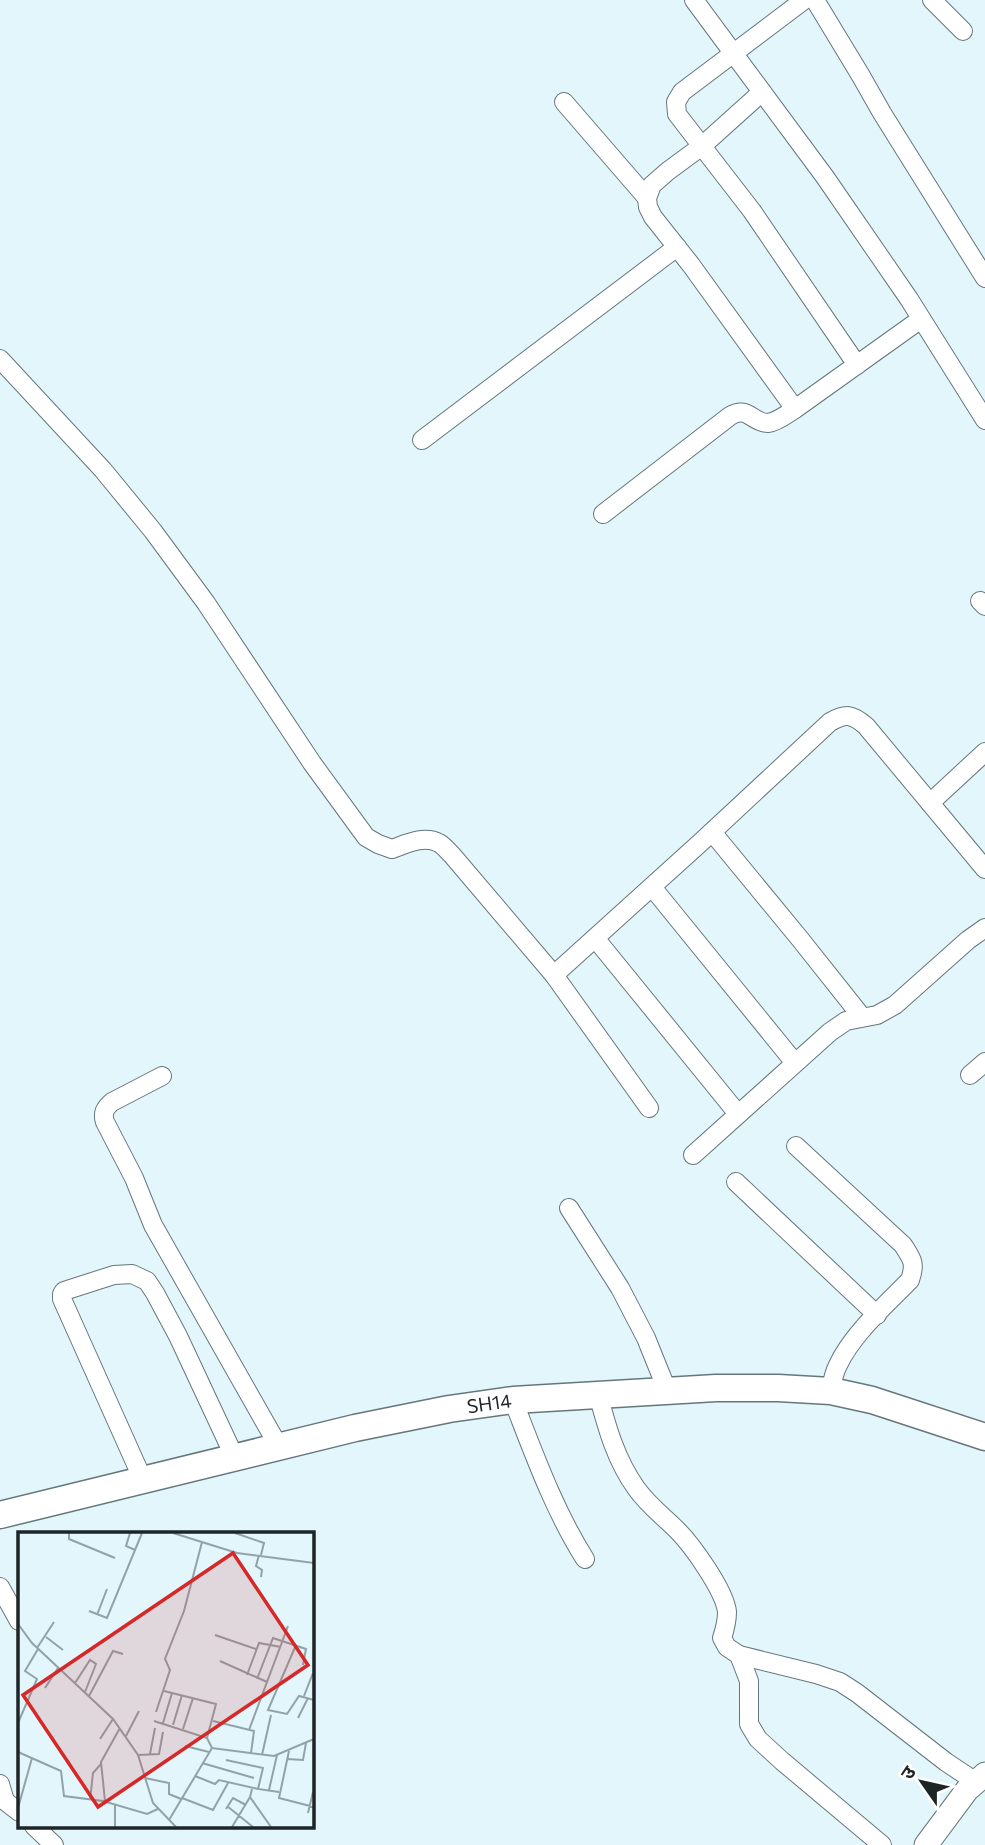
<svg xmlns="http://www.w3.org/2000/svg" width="985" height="1845" font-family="Commissioner,'Noto Sans Devanagari',sans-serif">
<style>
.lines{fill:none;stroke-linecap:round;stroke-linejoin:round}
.street-casing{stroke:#65777c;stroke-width:20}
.secondary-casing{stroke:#65777c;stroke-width:25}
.primary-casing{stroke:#65777c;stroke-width:29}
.street{stroke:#fff;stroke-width:18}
.secondary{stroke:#fff;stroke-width:23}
.primary{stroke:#fff;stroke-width:26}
.labels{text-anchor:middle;stroke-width:5;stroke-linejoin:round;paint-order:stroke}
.street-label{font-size:19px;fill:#1d2527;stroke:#fff}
.inset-road{fill:none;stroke:#93a2a7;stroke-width:2}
.view{fill:#d62828;fill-opacity:0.15;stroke:#d62828;stroke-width:3.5}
.inset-edge{fill:none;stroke:#1d2527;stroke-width:3.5}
</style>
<rect width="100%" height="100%" fill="#e2f6fc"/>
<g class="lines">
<!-- street casing -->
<g class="street-casing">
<g id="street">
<path d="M694,0L825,177L909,299L985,420"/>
<path d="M804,0L682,92L676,102L677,114L752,211L857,365"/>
<path d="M815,0L861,76L882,113L985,278"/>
<path d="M932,0L963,31"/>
<path d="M762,92L702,146L668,171L652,185L647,198L648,207L653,217L691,265L795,409"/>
<path d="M564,102L647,198"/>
<path d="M0,359L103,470L153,531L206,603L312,763L366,837L378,844L392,849C406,844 424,835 439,843C443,845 448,851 452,855L554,975L649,1108"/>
<path d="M422,440L677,247"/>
<path d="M603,514L730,416C748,405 752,423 768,423C777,422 787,414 795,409L921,319"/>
<path d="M980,601L985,606"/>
<path d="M930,803L985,752"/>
<path d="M712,832L800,939L862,1017"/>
<path d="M652,887L795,1063"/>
<path d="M595,938L738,1114"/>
<path d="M554,975L700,843L830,722C846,713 852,714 866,726L985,869"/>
<path d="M970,1075L985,1062"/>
<path d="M162,1076L112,1102C105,1108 102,1113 105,1122L134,1178L153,1225L279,1447"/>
<path d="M796,1146L903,1245C912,1259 916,1263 910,1280C886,1305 853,1333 838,1365C834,1373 832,1382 831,1391"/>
<path d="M693,1155L830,1032L846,1021L877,1015L895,1005L968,940L985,928"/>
<path d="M736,1182L877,1315"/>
<path d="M569,1208L620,1288L646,1338L667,1390"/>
<path d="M598,1394C607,1428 616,1460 636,1488C648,1505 663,1516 677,1530C692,1545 725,1591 727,1612C727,1621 725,1629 722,1638L727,1647L739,1655L816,1674L840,1682L857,1693L946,1762L976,1782"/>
<path d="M513,1400C534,1454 554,1510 585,1559"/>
<path d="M143,1480L62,1299V1294L64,1291L114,1275L132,1274L147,1281L155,1293L178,1336L235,1458"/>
<path d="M0,1587L19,1621"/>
<path d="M739,1655L749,1681V1724L758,1739L782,1761L882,1845"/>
<path d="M0,1784L5,1801L19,1812"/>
<path d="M34,1826L54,1845"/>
</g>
</g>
<!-- secondary casing -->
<g class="secondary-casing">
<path id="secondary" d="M926,1845L967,1790L985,1774"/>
</g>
<!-- primary casing -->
<g class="primary-casing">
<g id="primary">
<path id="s1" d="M0,1515L355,1428L449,1409L513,1400L716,1388H778L831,1391L872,1400L985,1437"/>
</g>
</g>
<!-- street -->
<use href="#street" class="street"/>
<!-- secondary -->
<use href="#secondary" class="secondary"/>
<!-- primary -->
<use href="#primary" class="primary"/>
</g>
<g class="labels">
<!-- street labels -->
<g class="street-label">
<text dy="7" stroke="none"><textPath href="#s1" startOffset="502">SH14</textPath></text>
</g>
</g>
<!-- overview -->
<g transform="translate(18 1532)">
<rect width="296" height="296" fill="#e2f6fc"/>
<path class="inset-road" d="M51,1V7L97,26M112,1L108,14L117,18M155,1L219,21L296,31M217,1L246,11L243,23M241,23L238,34L244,38L243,45M71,79L89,86L124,1M79,83L89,57M0,92L14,111L95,187L120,223L135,271L158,295M197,103L238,117M28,105L45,118M278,113L250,178L269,182L281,164L296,168M19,116L36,90M202,129L249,150M229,143L241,111L263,115M239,147L255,106L288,117L285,133M57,151L72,128L78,132L67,160M27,156L40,136M146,159L198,172L189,206M71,164L95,119L105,122M286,164L295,141M138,180L152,138L147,127L166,79L184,10M280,186L290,166M136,189L189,206L194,216M195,189L236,199L233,221M0,191L19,147L7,139L20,117M145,191L154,161M155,193L164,163M165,197L175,166M231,198L270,94M108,204L121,179M82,207L95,187M167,214L191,220M271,219L261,266L296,275M0,220L43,239L46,264L85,269L129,282L140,277M132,222L137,196M120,223L141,222L145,200M244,223L253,183M269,227L285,228L288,211M208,228L245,236L240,257L261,260M184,231L236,246M177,244L197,252L201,248L240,257M127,246L151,251V262L163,267M234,257L232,265L253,295M251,258L259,223M164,266L195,278L210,251M72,268L75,241L83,232M87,269L83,230L102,196M97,272V295M209,274L235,295M0,276L14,226M208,277L215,266L228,273M290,281L295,260M151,288L194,216L256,224L296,207M214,295L232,265"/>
<path class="view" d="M215,21L290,133L80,275L5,163Z"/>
<rect width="296" height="296" class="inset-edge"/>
</g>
<!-- north arrow -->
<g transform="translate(922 1782) rotate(304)" stroke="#ffffff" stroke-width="5" paint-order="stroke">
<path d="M0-5L12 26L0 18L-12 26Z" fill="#1d2527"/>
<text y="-10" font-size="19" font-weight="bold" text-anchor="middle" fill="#1d2527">उ</text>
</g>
</svg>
